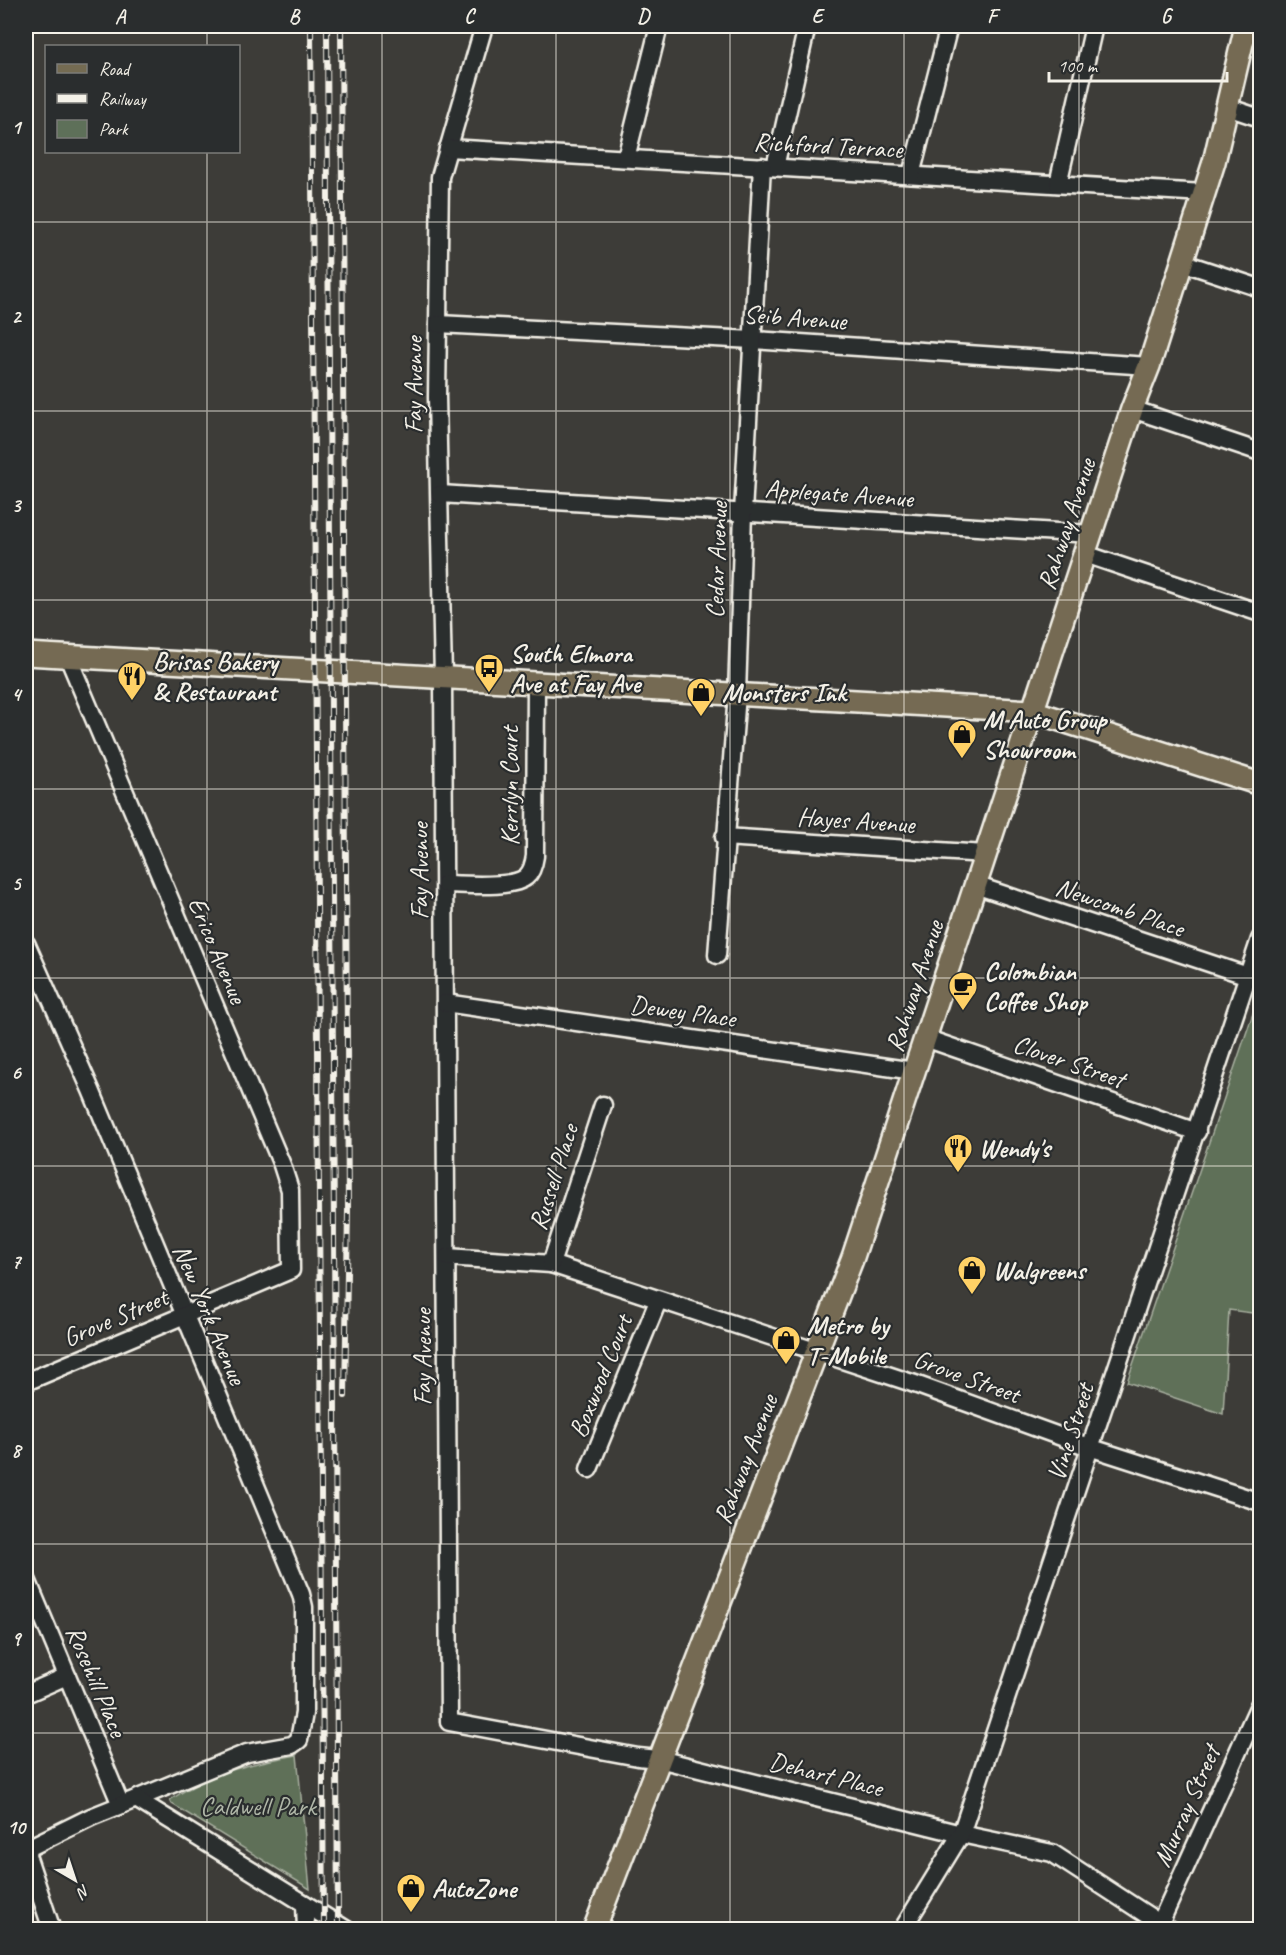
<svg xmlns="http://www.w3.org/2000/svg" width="1286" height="1955" font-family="Caveat,sans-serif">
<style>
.green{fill:#5e7059;stroke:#a9b0a0;stroke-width:1.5}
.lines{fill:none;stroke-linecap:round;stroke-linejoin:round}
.minor-casing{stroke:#f4f1e8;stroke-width:21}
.major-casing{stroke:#f4f1e8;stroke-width:26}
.minor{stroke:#2a2d2e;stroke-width:16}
.major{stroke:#746b52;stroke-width:21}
.rail-casing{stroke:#f4f1e8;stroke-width:6}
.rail{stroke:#2a2d2e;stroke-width:4;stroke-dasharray:11;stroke-linecap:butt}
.grid{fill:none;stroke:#f4f1e8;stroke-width:1.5;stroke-opacity:0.55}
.labels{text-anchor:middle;stroke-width:4.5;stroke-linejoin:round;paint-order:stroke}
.street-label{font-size:26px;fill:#f4f1e8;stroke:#2a2d2e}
.poi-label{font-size:26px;font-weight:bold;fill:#f4f1e8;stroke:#2a2d2e;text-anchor:start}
.park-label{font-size:26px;fill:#b0b7a8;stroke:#2a2d2e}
.neatline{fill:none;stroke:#f4f1e8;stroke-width:2}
.grid-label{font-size:20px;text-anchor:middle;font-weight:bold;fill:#f4f1e8}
</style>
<rect width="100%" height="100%" fill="#3d3c38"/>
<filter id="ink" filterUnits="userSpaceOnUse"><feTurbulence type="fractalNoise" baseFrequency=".0167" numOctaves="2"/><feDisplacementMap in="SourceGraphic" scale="12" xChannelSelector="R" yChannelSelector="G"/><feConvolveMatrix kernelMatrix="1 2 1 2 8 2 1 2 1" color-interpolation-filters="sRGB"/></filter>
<g filter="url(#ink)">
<!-- green -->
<g class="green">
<path d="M1260,993V1314L1229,1310L1223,1414L1127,1382Z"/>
<path d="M297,1755L310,1889L172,1804L170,1800C210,1773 251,1763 297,1755Z"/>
</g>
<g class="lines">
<!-- minor casing -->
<g class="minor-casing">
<g id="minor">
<path d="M484,26L440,177L437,397L443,678L449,1722L638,1757L659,1759L961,1834L1052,1853L1170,1930"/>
<path d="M1227,107L1260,118"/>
<path d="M448,148L1204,193"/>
<path d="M626,158L659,26"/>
<path d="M775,167L807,26"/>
<path d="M911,175L949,26"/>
<path d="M1058,184L1094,26"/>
<path d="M1181,262L1260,288"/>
<path d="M438,324L753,340L1149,366"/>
<path d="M1132,409L1260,452"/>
<path d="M440,494L1091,534"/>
<path d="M1085,554L1260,613"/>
<path d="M724,837L985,854"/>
<path d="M445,884C463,884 512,889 526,877C532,872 534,863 535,856L536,683"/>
<path d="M975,885L1248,976"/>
<path d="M26,943L91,1090L301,1594L304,1607V1713L299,1740L292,1745L247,1753L136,1799"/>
<path d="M717,955L737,694L743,513L762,166"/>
<path d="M445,1003L914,1071"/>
<path d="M925,1038L1197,1132"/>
<path d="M447,1257L551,1264L912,1383L1092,1448L1260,1502"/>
<path d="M551,1264L603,1105"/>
<path d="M26,1382L291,1270L290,1190L282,1165L68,657"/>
<path d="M589,1469L658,1301"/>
<path d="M26,1577L121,1805"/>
<path d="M26,1694L67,1676"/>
<path d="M26,1849L91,1817L136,1799L347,1930"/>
<path d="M26,1852L52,1930"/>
<path d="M305,1904L306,1930"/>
<path d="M902,1930L961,1834L1260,939"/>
<path d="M1157,1930L1260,1703"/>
</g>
</g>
<!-- major casing -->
<g class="major-casing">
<g id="major">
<path d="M26,654L1032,711L1260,784"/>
<path d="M594,1930L853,1257L1132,409L1149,366L1214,162L1246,26"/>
</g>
</g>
<!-- minor -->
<use href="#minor" class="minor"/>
<!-- major -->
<use href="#major" class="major"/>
<!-- rail casing -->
<g class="rail-casing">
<g id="rail">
<path d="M311,26L324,1930"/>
<path d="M327,26L338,1930"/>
<path d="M341,26L348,1211L345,1396"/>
</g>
</g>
<!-- rail -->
<use href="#rail" class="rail"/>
</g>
</g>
<!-- grid -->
<path class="grid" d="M207,26V46M382,26V1930M556,26V1930M730,26V1930M904,26V1930M1079,26V1930M207,152V1930M26,222H1260M26,411H1260M26,600H1260M26,789H1260M26,978H1260M26,1166H1260M26,1355H1260M26,1544H1260M26,1733H1260"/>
<!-- icons -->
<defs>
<g id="bus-pin" transform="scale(1.5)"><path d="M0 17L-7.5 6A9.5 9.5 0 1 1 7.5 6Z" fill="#ffd166" stroke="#2a2d2e"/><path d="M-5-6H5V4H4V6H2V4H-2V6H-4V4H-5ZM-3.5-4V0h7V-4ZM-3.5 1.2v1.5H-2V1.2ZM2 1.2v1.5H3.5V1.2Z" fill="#111"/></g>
<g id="restaurant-pin" transform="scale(1.5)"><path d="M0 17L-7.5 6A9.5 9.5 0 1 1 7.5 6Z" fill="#ffd166" stroke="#2a2d2e"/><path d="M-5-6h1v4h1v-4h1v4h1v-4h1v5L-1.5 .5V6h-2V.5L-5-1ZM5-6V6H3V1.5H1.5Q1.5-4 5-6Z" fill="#111"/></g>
<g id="shop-pin" transform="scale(1.5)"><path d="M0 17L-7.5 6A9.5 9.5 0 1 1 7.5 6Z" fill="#ffd166" stroke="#2a2d2e"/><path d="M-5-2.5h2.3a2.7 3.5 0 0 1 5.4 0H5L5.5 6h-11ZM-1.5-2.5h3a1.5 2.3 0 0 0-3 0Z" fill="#111"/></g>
<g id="cafe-pin" transform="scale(1.5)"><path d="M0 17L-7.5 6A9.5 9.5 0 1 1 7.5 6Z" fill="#ffd166" stroke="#2a2d2e"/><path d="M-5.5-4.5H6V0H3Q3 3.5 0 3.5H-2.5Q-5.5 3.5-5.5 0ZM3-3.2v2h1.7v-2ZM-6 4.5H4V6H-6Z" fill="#111"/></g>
</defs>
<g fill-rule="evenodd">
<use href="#bus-pin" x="489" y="668"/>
<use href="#restaurant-pin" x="132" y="676"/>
<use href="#shop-pin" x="701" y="692"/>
<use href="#shop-pin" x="962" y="734"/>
<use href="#cafe-pin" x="963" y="986"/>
<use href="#restaurant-pin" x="958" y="1148"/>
<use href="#shop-pin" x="972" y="1270"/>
<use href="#shop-pin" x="786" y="1340"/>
<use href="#shop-pin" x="411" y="1888"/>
</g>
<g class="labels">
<!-- street labels -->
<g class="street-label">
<text transform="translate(828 145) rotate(3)" y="9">Richford Terrace</text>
<text transform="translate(795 317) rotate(4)" y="9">Seib Avenue</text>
<text transform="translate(413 385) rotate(-90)" y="9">Fay Avenue</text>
<text transform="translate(839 493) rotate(4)" y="9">Applegate Avenue</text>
<text transform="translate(1066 524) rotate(-72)" y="9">Rahway Avenue</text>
<text transform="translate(716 560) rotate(-88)" y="9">Cedar Avenue</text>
<text transform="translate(509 786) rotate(-90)" y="9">Kerrlyn Court</text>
<text transform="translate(856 820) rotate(4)" y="9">Hayes Avenue</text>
<text transform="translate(419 871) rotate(-90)" y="9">Fay Avenue</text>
<text transform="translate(1120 907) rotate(19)" y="9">Newcomb Place</text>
<text transform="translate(218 950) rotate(67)" y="9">Erico Avenue</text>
<text transform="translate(914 986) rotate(-72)" y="9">Rahway Avenue</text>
<text transform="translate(683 1011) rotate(8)" y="9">Dewey Place</text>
<text transform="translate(1069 1061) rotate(19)" y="9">Clover Street</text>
<text transform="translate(553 1177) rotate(-72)" y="9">Russell Place</text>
<text transform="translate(210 1314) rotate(67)" y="9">New York Avenue</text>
<text transform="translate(115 1317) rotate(-23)" y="9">Grove Street</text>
<text transform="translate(422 1357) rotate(-90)" y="9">Fay Avenue</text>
<text transform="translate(600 1376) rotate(-68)" y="9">Boxwood Court</text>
<text transform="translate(967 1376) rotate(20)" y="9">Grove Street</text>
<text transform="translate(1070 1432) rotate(-72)" y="9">Vine Street</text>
<text transform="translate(745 1459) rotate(-69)" y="9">Rahway Avenue</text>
<text transform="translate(97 1681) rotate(67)" y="9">Rosehill Place</text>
<text transform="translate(826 1774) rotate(14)" y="9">Dehart Place</text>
<text transform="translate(1186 1806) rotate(-66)" y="9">Murray Street</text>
</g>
<!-- poi labels -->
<g class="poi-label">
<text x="510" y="662">South Elmora<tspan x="510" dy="30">Ave at Fay Ave</tspan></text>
<text x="153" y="670">Brisas Bakery<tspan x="153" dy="30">&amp; Restaurant</tspan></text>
<text x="722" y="701">Monsters Ink</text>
<text x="983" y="728">M Auto Group<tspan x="983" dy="30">Showroom</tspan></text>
<text x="984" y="980">Colombian<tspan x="984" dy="30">Coffee Shop</tspan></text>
<text x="979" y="1157">Wendy's</text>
<text x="993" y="1279">Walgreens</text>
<text x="807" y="1334">Metro by<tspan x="807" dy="30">T-Mobile</tspan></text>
<text x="432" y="1897">AutoZone</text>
</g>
<!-- park labels -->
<g class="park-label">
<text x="258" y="1815">Caldwell Park</text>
</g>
</g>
<!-- margin -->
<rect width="1286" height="1955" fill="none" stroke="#2a2d2e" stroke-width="66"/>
<!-- legend -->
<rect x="45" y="45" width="195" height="108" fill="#2a2d2e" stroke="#7b7b78" stroke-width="1.5"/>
<rect x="57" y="64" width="30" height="9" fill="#746b52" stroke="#7b7b78" stroke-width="1.5"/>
<text x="99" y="75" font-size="18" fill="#f4f1e8">Road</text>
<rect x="57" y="94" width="30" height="9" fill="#f4f1e8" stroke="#7b7b78" stroke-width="1.5"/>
<text x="99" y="105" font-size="18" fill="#f4f1e8">Railway</text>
<rect x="57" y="120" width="30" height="18" fill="#5e7059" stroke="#7b7b78" stroke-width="1.5"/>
<text x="99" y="135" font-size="18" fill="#f4f1e8">Park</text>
<!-- north arrow -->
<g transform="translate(75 1880) rotate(141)" stroke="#2a2d2e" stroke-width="4.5" paint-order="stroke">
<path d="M0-4.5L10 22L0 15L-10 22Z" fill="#f4f1e8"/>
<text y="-9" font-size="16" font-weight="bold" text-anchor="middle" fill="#f4f1e8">N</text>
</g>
<!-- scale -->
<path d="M1049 72v9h178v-9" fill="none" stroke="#f4f1e8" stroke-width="3"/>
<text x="1058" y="72" font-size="18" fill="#f4f1e8" stroke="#2a2d2e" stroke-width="4.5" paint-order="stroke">100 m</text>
<rect x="33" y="33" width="1220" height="1889" class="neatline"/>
<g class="grid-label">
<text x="120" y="23">A</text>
<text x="294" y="23">B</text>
<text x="469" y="23">C</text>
<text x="643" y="23">D</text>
<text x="817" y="23">E</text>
<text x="992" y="23">F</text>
<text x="1166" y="23">G</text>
<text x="16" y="134">1</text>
<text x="16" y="323">2</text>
<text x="16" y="512">3</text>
<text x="16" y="701">4</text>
<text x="16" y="890">5</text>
<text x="16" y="1079">6</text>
<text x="16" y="1268">7</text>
<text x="16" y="1457">8</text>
<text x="16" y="1645">9</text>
<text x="16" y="1834">10</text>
</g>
</svg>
